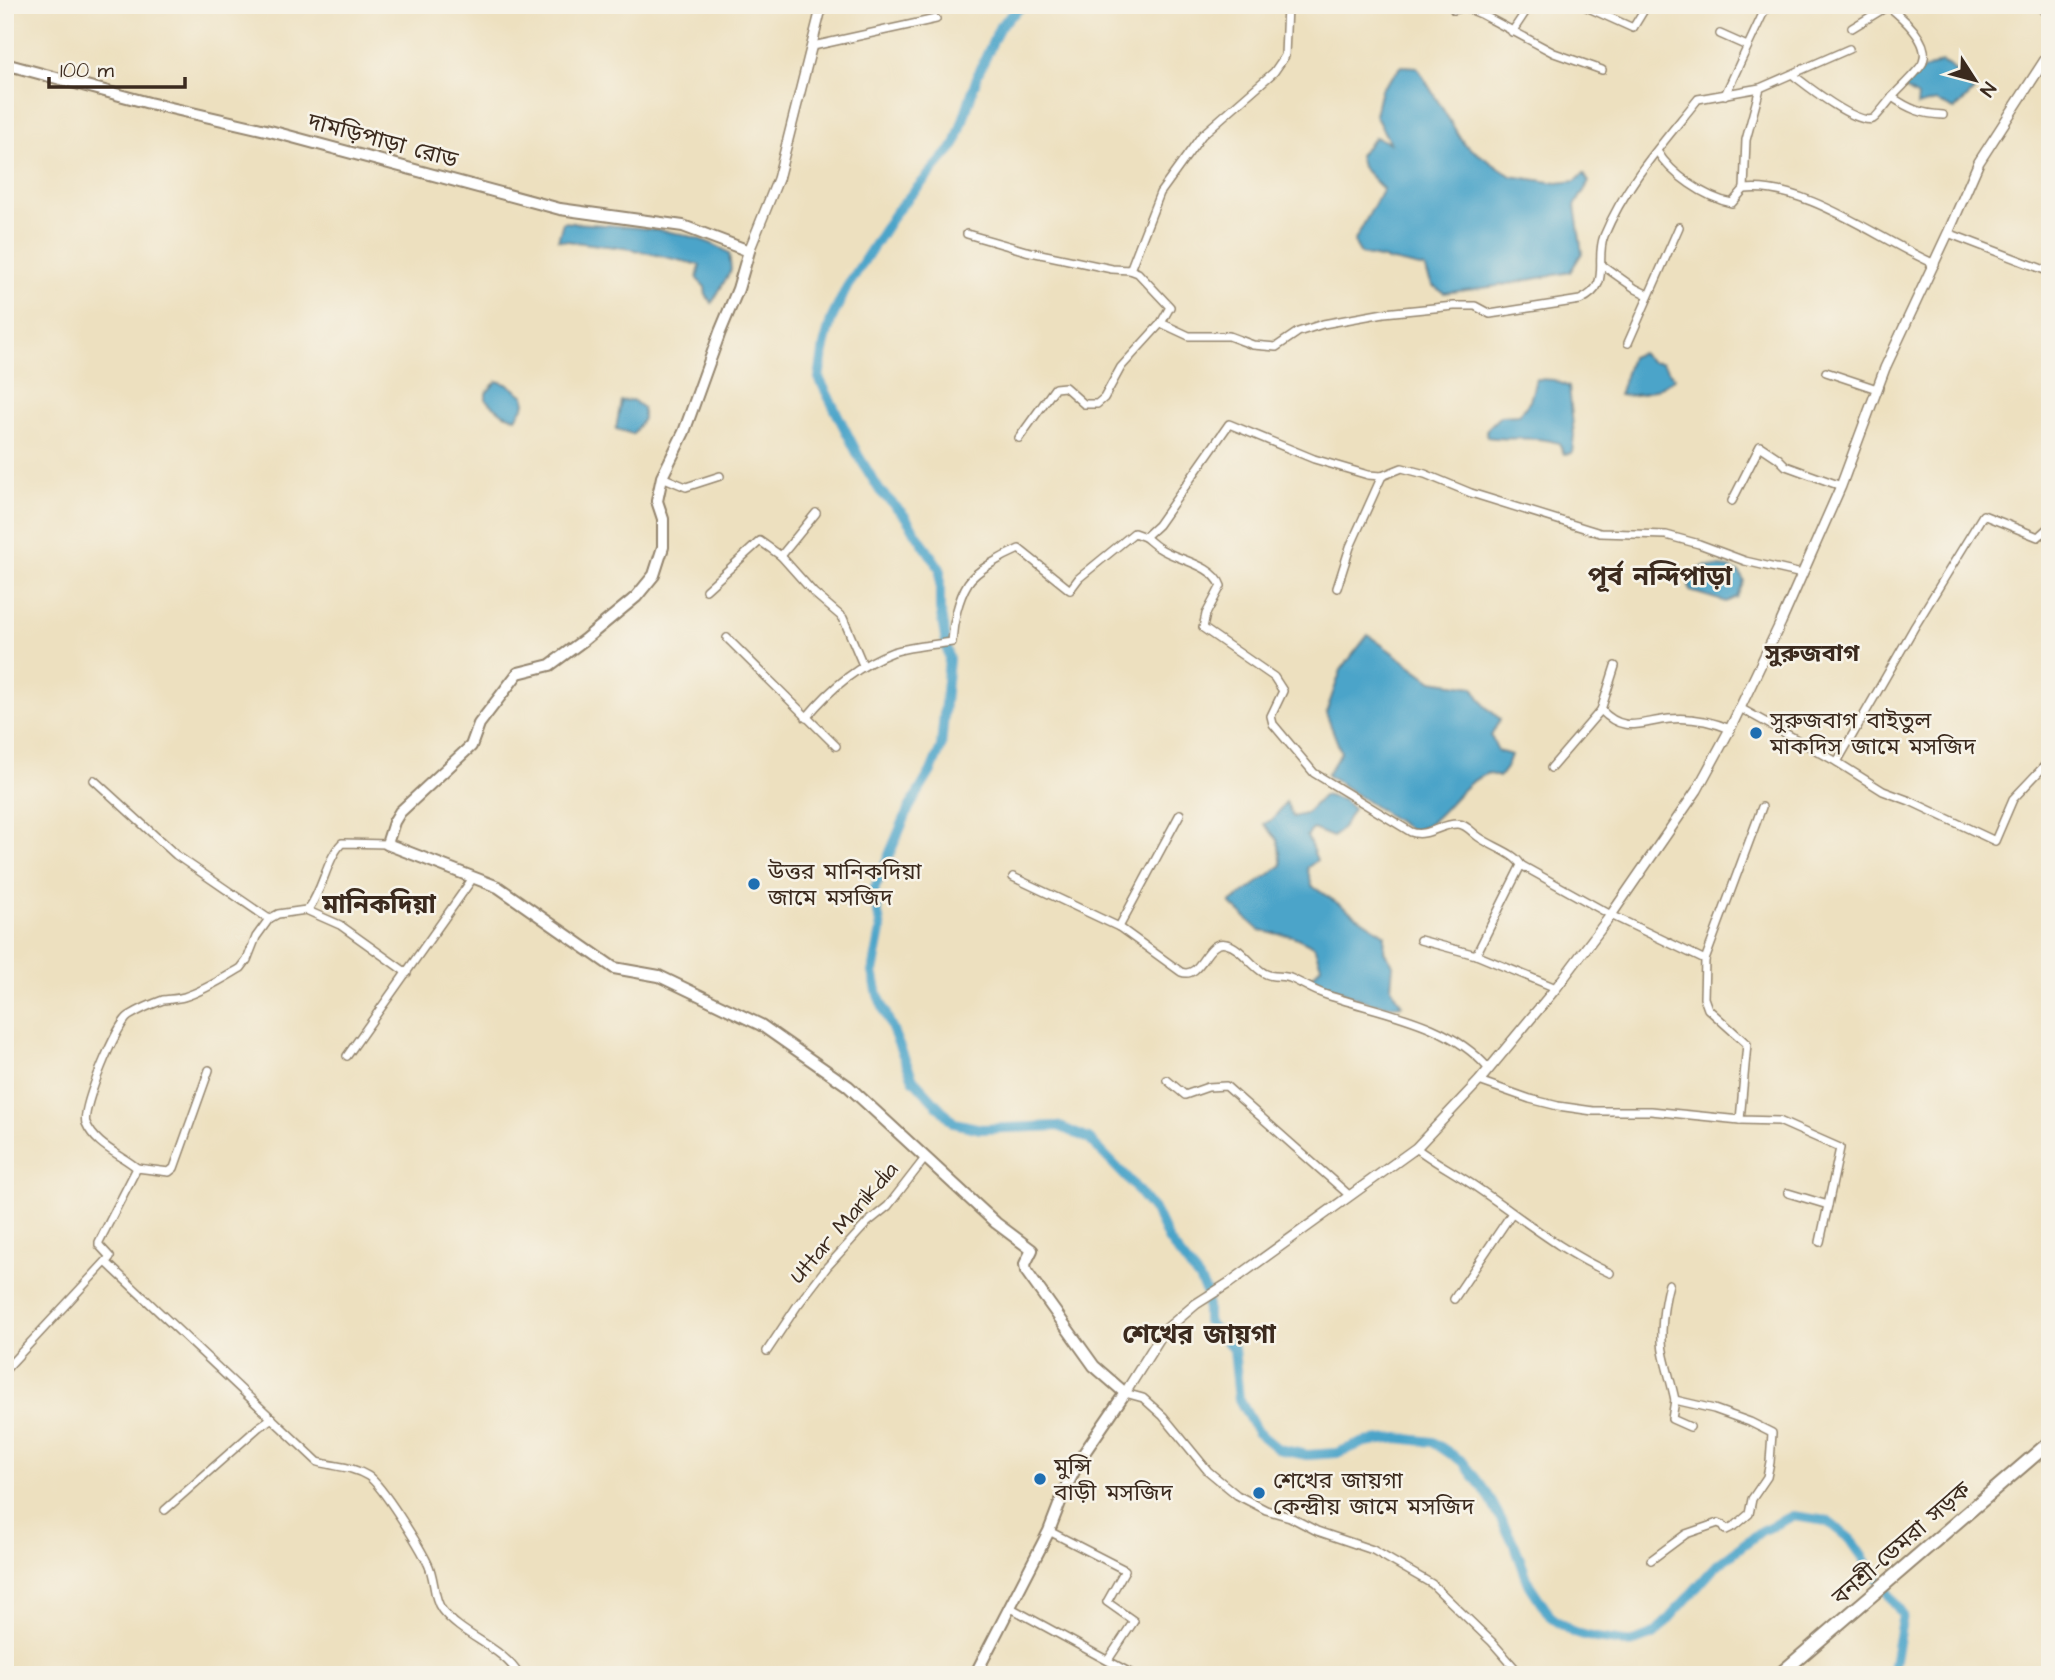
<svg xmlns="http://www.w3.org/2000/svg" width="2055" height="1680" font-family="'Architects Daughter','Noto Sans Bengali',sans-serif">
<style>
.water{fill:#4ca4c9;stroke:#446774;stroke-width:2}
.lines{fill:none;stroke-linecap:round;stroke-linejoin:round}
.canal{stroke:#4ca4c9;stroke-width:10}
.minor-casing{stroke:#94856e;stroke-width:10}
.tertiary-casing{stroke:#94856e;stroke-width:12}
.secondary-casing{stroke:#94856e;stroke-width:14}
.primary-casing{stroke:#94856e;stroke-width:16}
.minor{stroke:#fff;stroke-width:7}
.tertiary{stroke:#fff;stroke-width:9}
.secondary{stroke:#fff;stroke-width:10}
.primary{stroke:#fff;stroke-width:12}
.poi-dot{fill:#1f6fb2;stroke:#f7f3e8;stroke-width:2.5}
.labels{text-anchor:middle;stroke-width:5;stroke-linejoin:round;paint-order:stroke}
.street-label{font-size:23px;fill:#3b2a1e;stroke:#f7f3e8}
.poi-label{font-size:23px;fill:#3b2a1e;stroke:#f7f3e8;text-anchor:start}
.neighbourhood-label{font-size:24px;font-weight:bold;fill:#3b2a1e;stroke:#f7f3e8}
.quarter-label{font-size:26px;font-weight:bold;fill:#3b2a1e;stroke:#f7f3e8}
</style>
<rect width="100%" height="100%" fill="#f7f3e8"/>
<filter id="ink" filterUnits="userSpaceOnUse"><feTurbulence type="fractalNoise" baseFrequency=".0143" numOctaves="2"/><feDisplacementMap in="SourceGraphic" scale="14" xChannelSelector="R" yChannelSelector="G"/><feConvolveMatrix kernelMatrix="1 2 1 2 8 2 1 2 1" color-interpolation-filters="sRGB"/></filter>
<filter id="wash" filterUnits="userSpaceOnUse"><feTurbulence type="fractalNoise" baseFrequency=".00686" numOctaves="4" result="noise"/><feDisplacementMap in="SourceGraphic" scale="28" xChannelSelector="R" yChannelSelector="G"/><feGaussianBlur stdDeviation="1.57" result="paint"/><feColorMatrix in="noise" values="0 0 0 0 0 0 0 0 0 0 0 0 0 0 0 0 0 1.4 0 .05"/><feComposite in="paint" operator="in"/></filter>
<g filter="url(#wash)">
<rect width="100%" height="100%" fill="#ede0bf"/>
<!-- water -->
<g class="water">
<path d="M1941,62L1951,67L1974,91L1954,110L1936,101L1917,106L1918,97L1902,87L1910,77Z"/>
<path d="M1402,66L1417,67L1464,144L1511,176L1557,183L1575,181L1584,174L1589,182L1575,206L1582,253L1570,272L1497,286L1444,293L1432,285L1425,268L1361,254L1354,242L1383,189L1362,167L1359,155L1375,137L1390,143L1375,115L1381,89Z"/>
<path d="M563,222C613,227 686,225 729,253L731,270L712,303L706,296L705,287L697,279L700,265L631,249L558,240Z"/>
<path d="M1641,353L1652,362H1661L1675,378C1660,389 1638,398 1619,395L1631,357Z"/>
<path d="M1536,379L1554,380L1569,387L1574,435L1572,453L1564,454L1559,443C1534,435 1512,441 1487,437L1486,430L1500,416L1519,415L1530,401Z"/>
<path d="M497,381L509,385L524,396L525,404L516,418L504,414L486,400V393Z"/>
<path d="M632,400L643,408V419L633,434L616,429L621,401Z"/>
<path d="M1704,566L1729,568L1740,573L1744,581L1737,597L1726,602L1690,591C1687,580 1695,572 1704,566Z"/>
<path d="M1368,635L1432,681L1473,687L1485,706L1500,719L1491,736L1498,751L1511,755L1506,768L1499,777L1488,773C1482,776 1474,780 1469,784C1449,801 1438,824 1412,831L1327,775L1341,752L1326,713L1341,670Z"/>
<path d="M1324,795L1343,800L1353,809L1343,827L1333,837L1313,829L1307,836L1317,860L1307,868L1312,886L1385,935L1384,951L1393,964L1391,987L1402,1005C1371,1009 1340,990 1312,977L1321,966L1314,946L1293,936L1260,931L1230,903L1282,865L1278,840L1264,824L1273,819L1286,802L1293,817L1305,814Z"/>
</g>
<g class="lines">
<!-- canal -->
<path class="canal" d="M1023,5L1000,26L978,74L955,145L895,213L847,287L831,320L824,346L819,378L858,455L880,491L904,515L940,569V609L949,659L941,747L931,771L909,808L874,890L881,930L873,972L878,995L913,1079L936,1104L954,1123L981,1129L1058,1126L1089,1139L1130,1181L1156,1213L1169,1241L1199,1279L1207,1294V1321L1234,1349L1239,1399L1257,1432L1278,1449L1307,1455L1337,1453L1365,1442L1398,1438L1433,1442L1463,1462L1488,1495L1515,1546L1529,1584L1550,1616L1572,1632L1596,1638L1631,1643L1655,1634L1716,1566L1761,1531L1793,1516L1827,1521L1850,1539L1903,1615L1892,1675"/>
</g>
</g>
<g filter="url(#ink)">
<g class="lines">
<!-- minor casing -->
<g class="minor-casing">
<g id="minor">
<path d="M1582,5L1633,28L1647,5"/>
<path d="M1690,5H1691"/>
<path d="M2037,5L2050,16"/>
<path d="M1454,10L1464,7L1481,14L1554,53L1602,70"/>
<path d="M1512,32L1530,5"/>
<path d="M1720,34L1747,46"/>
<path d="M813,46L936,19"/>
<path d="M1793,75C1806,85 1856,125 1873,119C1876,118 1890,99 1894,95C1900,88 1921,69 1923,62C1931,42 1902,17 1888,6L1852,28"/>
<path d="M1725,95L1767,5"/>
<path d="M1892,97C1909,109 1922,114 1943,115"/>
<path d="M1657,151C1671,174 1705,198 1732,203L1744,189L1746,140L1760,88"/>
<path d="M1744,189C1805,182 1879,240 1935,264"/>
<path d="M1948,233L2050,272"/>
<path d="M967,234L1026,251L1112,269L1130,270L1138,273L1170,307L1161,323"/>
<path d="M1602,265L1636,289L1648,295"/>
<path d="M1130,270L1160,193L1202,135L1274,72L1285,56L1287,5"/>
<path d="M1628,343L1679,227"/>
<path d="M1826,372L1877,389"/>
<path d="M1019,438L1055,388L1065,387L1084,404H1097L1104,398L1121,367L1161,323L1189,336H1229L1253,345L1276,347L1298,332L1323,324L1384,313L1454,306H1475L1490,314L1580,300C1613,285 1594,261 1604,236C1626,183 1663,143 1698,99L1760,88L1849,49"/>
<path d="M662,477L686,487L720,476"/>
<path d="M1732,501L1760,446L1778,458L1786,466L1841,486"/>
<path d="M1145,537C1150,541 1154,545 1159,548C1176,560 1213,564 1221,586L1206,614L1203,628L1274,677L1283,691L1271,716L1273,724L1314,773L1411,832C1428,838 1441,823 1458,824C1465,824 1471,831 1476,835C1489,846 1514,852 1521,865"/>
<path d="M781,556L816,513"/>
<path d="M1337,588L1350,547L1382,476"/>
<path d="M706,590L760,541L781,556L814,593L843,618L863,665"/>
<path d="M727,638L836,746"/>
<path d="M1740,708L1837,762L1883,791L1910,801L1995,841L2013,799L2050,760"/>
<path d="M1601,710C1624,734 1640,722 1669,719C1690,717 1711,721 1730,729"/>
<path d="M806,718C829,690 858,665 893,652C911,646 933,645 952,642C953,623 958,599 968,583C976,570 1005,555 1019,549L1070,590L1079,578L1134,533L1145,537L1158,525L1229,424L1314,459L1368,475L1382,476L1402,468L1425,474L1471,493L1600,533L1666,535L1699,544L1745,561L1802,574"/>
<path d="M1837,762L1915,626L1983,515L2038,537L2050,526"/>
<path d="M1551,768L1601,710L1615,666"/>
<path d="M94,780L176,855L269,919L278,914L306,910L309,908C323,889 327,858 342,843L387,844"/>
<path d="M1013,877L1119,927L1181,972C1202,980 1205,939 1226,944C1241,947 1251,966 1264,973C1272,978 1282,975 1290,978C1302,983 1312,990 1324,994C1380,1013 1448,1021 1488,1068"/>
<path d="M306,910L340,925L407,973"/>
<path d="M1119,927L1180,814"/>
<path d="M1420,940L1476,955L1556,988"/>
<path d="M1476,955L1521,865L1611,915L1705,960L1704,998L1708,1009L1747,1044L1740,1120L1779,1121L1840,1148L1828,1205L1788,1193"/>
<path d="M1705,960L1762,807"/>
<path d="M347,1056L473,878"/>
<path d="M1167,1080L1185,1095L1208,1087L1226,1086L1349,1195"/>
<path d="M1479,1081L1530,1099L1558,1106L1593,1111H1651L1740,1120"/>
<path d="M1416,1148C1433,1161 1452,1171 1470,1183C1517,1214 1558,1250 1610,1273"/>
<path d="M137,1168C120,1154 95,1145 86,1123C81,1109 117,1023 129,1016C139,1010 152,1004 163,1000C170,999 177,999 184,997C204,991 224,978 241,968L247,960L256,937L269,919"/>
<path d="M1820,1242L1828,1205"/>
<path d="M106,1262L318,1462C336,1467 352,1466 368,1476C382,1485 420,1547 428,1564C435,1578 433,1598 442,1610C463,1637 502,1646 519,1675"/>
<path d="M1669,1284C1664,1302 1659,1337 1664,1356C1667,1370 1672,1385 1675,1400"/>
<path d="M1454,1299L1512,1213"/>
<path d="M767,1351L797,1306L827,1267L868,1222L888,1206L926,1157"/>
<path d="M5,1370L110,1257L99,1245V1242L137,1168L169,1172L174,1168L209,1070"/>
<path d="M1125,1393L1143,1398L1163,1416L1208,1471L1237,1495L1266,1510L1290,1517L1317,1531L1373,1550L1432,1584L1492,1642L1521,1675"/>
<path d="M165,1510L259,1427L272,1418"/>
<path d="M1049,1531L1125,1570L1107,1602L1134,1621L1108,1660"/>
<path d="M1651,1560L1686,1534L1718,1523L1723,1525L1726,1530L1736,1525L1749,1514L1752,1499L1767,1477L1770,1462L1772,1433L1750,1422L1714,1409L1675,1400L1672,1419L1690,1427"/>
<path d="M1011,1608L1134,1675"/>
</g>
</g>
<!-- tertiary casing -->
<g class="tertiary-casing">
<g id="tertiary">
<path d="M749,251L778,179L822,5"/>
<path d="M1125,1393L1164,1331L1196,1304L1229,1283L1416,1148L1479,1081L1556,988L1611,915L1697,790L1730,729L1781,622L1841,486L1885,368L1948,233L1979,162L2050,52"/>
</g>
</g>
<!-- secondary casing -->
<g class="secondary-casing">
<path id="secondary" d="M5,64L149,103L270,131L560,209L683,226L749,251L738,289L720,332L684,432L662,477L657,501L663,519V547L654,575L636,597L584,640L550,665L518,673L479,724L471,746L400,812L394,822L387,844L498,887L614,968L659,976L761,1025L848,1086L996,1223L1032,1250L1025,1264L1026,1271L1094,1366L1125,1393L1082,1456L1066,1487L1049,1531L975,1675"/>
</g>
<!-- primary casing -->
<g class="primary-casing">
<path id="primary" d="M1779,1675L2050,1442"/>
</g>
<!-- minor -->
<use href="#minor" class="minor"/>
<!-- tertiary -->
<use href="#tertiary" class="tertiary"/>
<!-- secondary -->
<use href="#secondary" class="secondary"/>
<!-- primary -->
<use href="#primary" class="primary"/>
</g>
</g>
<!-- markers -->
<g class="poi-dot">
<circle cx="1756" cy="733" r="7"/>
<circle cx="754" cy="884" r="7"/>
<circle cx="1040" cy="1479" r="7"/>
<circle cx="1259" cy="1493" r="7"/>
</g>
<g class="labels">
<!-- street labels -->
<g class="street-label">
<text transform="translate(383 140) rotate(15)" y="8">দামড়িপাড়া রোড</text>
<text transform="translate(843 1222) rotate(-49)" y="8">Uttar Manikdia</text>
<text transform="translate(1901 1543) rotate(-41)" y="8">বনশ্রী-ডেমরা সড়ক</text>
</g>
<!-- poi labels -->
<g class="poi-label">
<text x="1770" y="728">সুরুজবাগ বাইতুল<tspan x="1770" dy="26">মাকদিস জামে মসজিদ</tspan></text>
<text x="768" y="879">উত্তর মানিকদিয়া<tspan x="768" dy="26">জামে মসজিদ</tspan></text>
<text x="1054" y="1474">মুন্সি<tspan x="1054" dy="26">বাড়ী মসজিদ</tspan></text>
<text x="1273" y="1488">শেখের জায়গা<tspan x="1273" dy="26">কেন্দ্রীয় জামে মসজিদ</tspan></text>
</g>
<!-- neighbourhood labels -->
<g class="neighbourhood-label">
<text x="1812" y="661">সুরুজবাগ</text>
</g>
<!-- quarter labels -->
<g class="quarter-label">
<text x="1660" y="585">পূর্ব নন্দিপাড়া</text>
<text x="379" y="913">মানিকদিয়া</text>
<text x="1199" y="1343">শেখের জায়গা</text>
</g>
</g>
<!-- margin -->
<rect width="2055" height="1680" fill="none" stroke="#f7f3e8" stroke-width="28"/>
<!-- north arrow -->
<g transform="translate(1975 80) rotate(126)" stroke="#f7f3e8" stroke-width="5" paint-order="stroke">
<path d="M0-5L12 26L0 18L-12 26Z" fill="#3b2a1e"/>
<text y="-10" font-size="19" font-weight="bold" text-anchor="middle" fill="#3b2a1e">N</text>
</g>
<!-- scale -->
<path d="M49 77v10h136v-10" fill="none" stroke="#3b2a1e" stroke-width="3.5"/>
<text x="60" y="77" font-size="21" fill="#3b2a1e" stroke="#f7f3e8" stroke-width="5" paint-order="stroke">100 m</text>
</svg>
